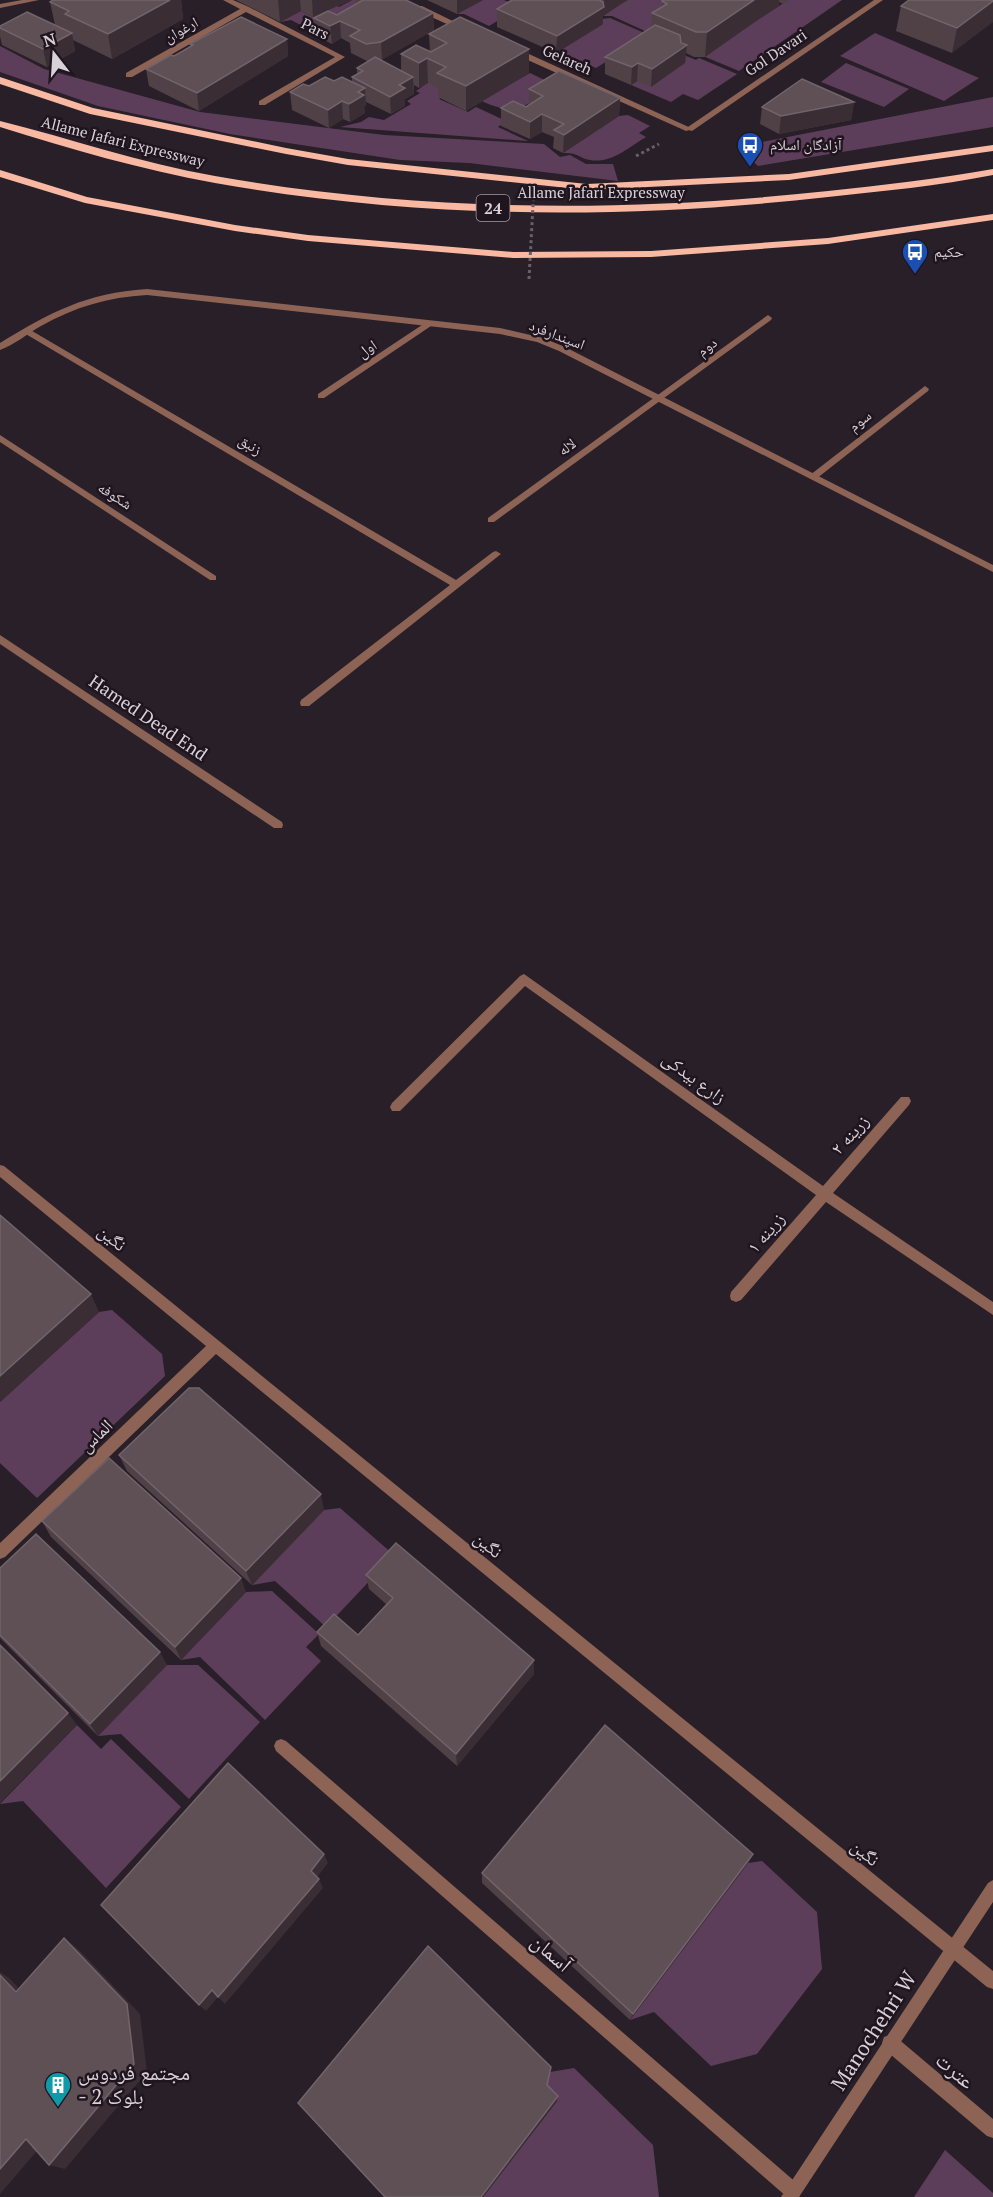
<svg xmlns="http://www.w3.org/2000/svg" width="993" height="2197" font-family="'PT Serif','Noto Naskh Arabic',serif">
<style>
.green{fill:#5d3e5a}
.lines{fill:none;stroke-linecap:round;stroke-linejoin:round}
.path{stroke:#685f67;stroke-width:3;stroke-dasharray:3 3;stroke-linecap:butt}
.minor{fill:#8c6355;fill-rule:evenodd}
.tertiary{fill:#8c6355;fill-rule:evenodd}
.trunk{fill:#f8b8a2;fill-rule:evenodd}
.path-bridge{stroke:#685f67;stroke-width:3;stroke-dasharray:3 3;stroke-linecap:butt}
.wall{fill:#504147}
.shaded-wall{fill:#3a2d34}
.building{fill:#5f5056;stroke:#72646a;stroke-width:1.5}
.labels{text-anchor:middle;stroke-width:5;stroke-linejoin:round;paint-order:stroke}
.far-street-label{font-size:15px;fill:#d8d1d7;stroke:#20151f}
.far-poi-label{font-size:15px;fill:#d8d1d7;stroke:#20151f;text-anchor:start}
.shield{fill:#20151f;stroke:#a199a0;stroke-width:1.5}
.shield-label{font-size:16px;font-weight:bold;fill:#d8d1d7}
.street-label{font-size:18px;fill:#d8d1d7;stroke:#20151f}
.near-street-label{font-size:21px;fill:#d8d1d7;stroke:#20151f}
.near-poi-label{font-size:21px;fill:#d8d1d7;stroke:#20151f;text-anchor:start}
</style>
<rect width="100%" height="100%" fill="#291f28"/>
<!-- green -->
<g class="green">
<path d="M352,0H377L316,33L291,20L280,22L301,11L313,17L336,5L339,7Z"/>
<path d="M483,0H504L520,7L489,26L464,14H457Z"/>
<path d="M627,0H694L645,31L612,16H603Z"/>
<path d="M788,0H842L739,71L703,56Z"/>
<path d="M610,18L649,35L596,68L567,55L556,53L603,24L602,19Z"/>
<path d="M875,33L979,78L944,101L840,56Z"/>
<path d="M0,46L44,69L200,112L384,135L544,144L560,157L570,155L586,164H613L618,181L469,163L400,160L230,134L98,106L0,72Z"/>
<path d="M679,53L696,60L699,58L737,74L698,100L683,94L671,102L631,85Z"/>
<path d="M846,63L909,89L884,107L821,82Z"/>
<path d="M530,73L557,86C528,104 516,118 482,101Z"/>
<path d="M429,82L450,92L439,99L468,112L476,107L506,121L498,127L528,141L340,127L361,122L369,117L384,120L411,104L407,101L420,93L416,91Z"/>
<path d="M993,97V127L758,166L737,147Z"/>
<path d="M628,115L650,126L639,133L646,137C629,147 611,164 590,160C579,158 577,152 563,153L619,116Z"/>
<path d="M112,1310L162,1354L165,1376L37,1498L0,1463V1402L99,1312Z"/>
<path d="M340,1508L394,1555L326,1627L275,1581L252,1585L324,1510Z"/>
<path d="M272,1591L319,1634L306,1647L321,1661L265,1720L200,1657L181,1660L246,1592Z"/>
<path d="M167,1665H198L260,1722L189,1799L121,1734L98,1736Z"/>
<path d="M77,1725L101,1749L111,1739L181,1807L106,1888L23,1801L0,1804Z"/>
<path d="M762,1861L817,1912L822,1969L757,2054L711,2066L654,2012L630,2020L748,1863Z"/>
<path d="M574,2068L653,2145L659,2197H483L557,2101L546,2090L550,2072Z"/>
<path d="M945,2150L993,2193V2197H914Z"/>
</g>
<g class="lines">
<!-- path -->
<path class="path" d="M636,156L659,144"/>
<!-- minor -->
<g class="minor">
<path d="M22,0H39L0,8V4Z"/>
<path d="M223,0H233L249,7L345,57L265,105H259V101L335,57L246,12L132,77H126V73L240,9Z"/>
<path d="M416,6H422L467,28L460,30L416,10Z"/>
<path d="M512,49H518L693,129L686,131L512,53Z"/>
<path d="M768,315L772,318L771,320L494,522H488V518Z"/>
<path d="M428,321L431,322V326L324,398H318V394Z"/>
<path d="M27,328L456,580L493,552L496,551L501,554L309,706H301L300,703L301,700L450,585L24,333L23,331Z"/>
<path d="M925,386L929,389L928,391L816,479H810V475Z"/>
<path d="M0,435L216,576V580H210L0,442Z"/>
<path d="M0,635L282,822L283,825L282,828H274L0,644Z"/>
<path d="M524,974L823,1186L901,1097H909L911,1101L909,1105L833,1193L993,1302V1315L826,1202L741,1300L736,1302L731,1300L730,1296L731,1292L816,1195L525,986L400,1111H392L390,1107L392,1103L520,976Z"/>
<path d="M0,1165L4,1166L993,1971V1989L987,1987L216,1354L5,1557L0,1559V1543L206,1346L0,1177Z"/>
<path d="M281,1739L286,1741L799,2185L801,2191L799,2197H787L276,1751L274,1746L276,1741Z"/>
<path d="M890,2035L896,2037L993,2119V2138L987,2136L884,2049L882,2043L884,2037Z"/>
</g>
<!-- tertiary -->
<g class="tertiary">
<path d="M874,0H883L692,131L685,129Z"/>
<path d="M147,289L500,328L543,338L565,347L993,565V572L559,351L537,342L500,334L147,295C108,297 75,307 41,326C27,334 14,345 0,350V343C51,312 86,293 147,289Z"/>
<path d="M993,1880V1902L799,2197H781L988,1883Z"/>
</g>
<!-- trunk -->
<g class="trunk">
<path d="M0,77L93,108L286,148L348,159L587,184L789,174L993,145V151L789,180L587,190L348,165L286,154L90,114L0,84Z"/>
<path d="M0,121C72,139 141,163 215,176C418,212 624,213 828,191C883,185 938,179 993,169V175C938,186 883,191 828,197C624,220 418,219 215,183C142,170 71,149 0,127Z"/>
<path d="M0,170L87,197L235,225L308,235L513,252L651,251L828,238L993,214V220L828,244L651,257L513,258L308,241L235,231L85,203L0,177Z"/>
</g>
<!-- path-bridge -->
<path class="path-bridge" d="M529,279L534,187"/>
</g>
<!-- wall -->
<g class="wall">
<path d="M53,0H181L183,19L112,59L73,40L75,51L47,67L2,45L0,36V26L55,25L50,2Z"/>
<path d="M236,0H351L313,17L301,11L280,22Z"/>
<path d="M355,0H406L433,13L434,30L381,60L401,71V54L430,52L429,34L529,49V73L466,111L438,97V88L428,83L419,88L414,85V94L405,99V106L391,114L366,102V105L364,107L365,113L350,122L343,119L329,128L292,110L290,92L309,86L334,81L352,82V77L357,74V68L369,61H367L351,53L350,43L341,38L332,44L315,35L314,18L337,15L355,4Z"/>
<path d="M427,0H483L457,14Z"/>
<path d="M512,0H628L603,15V24L556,53L497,27V9Z"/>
<path d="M663,0H788L783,4L779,2V5L705,57H694L686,53L685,63L651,87L637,81L631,85L605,74V57L651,27L652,13L662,7V1Z"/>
<path d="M993,0L952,53L896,31L901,6Z"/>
<path d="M287,39L288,56L199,111L149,86L146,69L174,56L191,47L190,44Z"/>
<path d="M529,89L620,98L619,116L563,153L553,148L554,137L542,132L530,139L501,126V108L526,107L529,104Z"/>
<path d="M854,102L851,120L779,134L760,124L762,107Z"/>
<path d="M119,1455L324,1510L252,1585L127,1471Z"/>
<path d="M42,1521L246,1592L181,1660L51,1537Z"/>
<path d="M0,1568L167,1665L98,1736L0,1638Z"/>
<path d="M366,1575L534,1660V1674L457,1766L321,1646L317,1632L358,1635L386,1604L369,1589Z"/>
<path d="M753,1854L748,1863L630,2020L482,1883V1873Z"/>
</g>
<!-- shaded-wall -->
<g class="shaded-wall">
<path d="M170,0H181L183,19L112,59L108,34Z"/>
<path d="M278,0H300L301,11L280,22Z"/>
<path d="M312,0H351L313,17Z"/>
<path d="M457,0H483L457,14Z"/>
<path d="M604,0H628L603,15V24L556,53L557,36L603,7Z"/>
<path d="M754,0H779V5L705,57L707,32Z"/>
<path d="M993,1V22L952,53L957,28Z"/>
<path d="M433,13L434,30L382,60L381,42Z"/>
<path d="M340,21L341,38L332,44L330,26Z"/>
<path d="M72,33L75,51L47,67L43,49Z"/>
<path d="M287,39L288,56L199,111L197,93Z"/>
<path d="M687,45L685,63L651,87L652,69Z"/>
<path d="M529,49V73L466,111V86Z"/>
<path d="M427,58L428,83L419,88V63Z"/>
<path d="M638,63L637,81L631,85L632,67Z"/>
<path d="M413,77L414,94L405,99V106L391,114L390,97L399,85Z"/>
<path d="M365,88L366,105L364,107L365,113L350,122L349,104L358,92Z"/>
<path d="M620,98L619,116L563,153L564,135Z"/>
<path d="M342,101L343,119L329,128L328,110Z"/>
<path d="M854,102L851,120L779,134L781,116Z"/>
<path d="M542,114V132L530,139V122Z"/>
<path d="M91,1294L99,1312L0,1402V1376Z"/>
<path d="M321,1494L324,1510L252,1585L246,1571Z"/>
<path d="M241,1578L246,1592L181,1660L175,1647Z"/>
<path d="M160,1652L167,1665L98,1736L90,1724Z"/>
<path d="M534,1660V1674L457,1766L456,1754Z"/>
<path d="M68,1713L77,1725L0,1803V1781Z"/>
<path d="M324,1854L328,1863L315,1880L311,1871Z"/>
<path d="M753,1854L748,1863L630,2020L633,2014Z"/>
<path d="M319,1879L323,1888L225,2004L218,1997Z"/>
<path d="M64,1938L79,1950L140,2014L147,2072L65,2169L49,2165Z"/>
<path d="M0,1972L9,1978L32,2002L16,1992L0,1975Z"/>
<path d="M212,1990L218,1997L206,2011L199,2005Z"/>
<path d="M558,2096L557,2101L483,2197H481Z"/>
<path d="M26,2139L42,2145L0,2194V2169Z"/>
</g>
<!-- building -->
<g class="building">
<path d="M53,0H170L108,34L65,14L69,11L50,2Z"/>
<path d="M363,0H406L433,13L381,42L366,44L350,36L360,30L340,21L330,26L314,18L328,11L337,15Z"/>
<path d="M512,0H599L603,2L604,7L557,36L497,9Z"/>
<path d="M663,0H754L707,32H696L652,13L667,4L662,1Z"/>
<path d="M909,0H993V1L957,28L901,6Z"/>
<path d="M27,12L72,33L43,49L0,28V26Z"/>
<path d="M241,17L287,39L197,93L146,69L171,55L174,56L183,51L193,45L190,44Z"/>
<path d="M460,17L529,49L466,86L437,73L446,67L427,58L419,63L401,54L416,45L431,52L447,43L429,34Z"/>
<path d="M655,25L680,35L681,43L687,45L652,69L638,63L632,67L605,57Z"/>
<path d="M375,57L413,77L399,85L405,88L390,97L352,77L363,71L357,68Z"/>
<path d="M559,71L620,98L564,135L554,130L564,124L542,114L530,122L501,108L513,101L526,107L543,96L529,89Z"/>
<path d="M325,77L334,81L342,77L365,88L358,92L364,95L349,104L342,101L328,110L290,92L303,84L309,86Z"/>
<path d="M802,79L854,102L781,116L762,107Z"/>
<path d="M0,1215L91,1294L0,1376Z"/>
<path d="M189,1388H199L321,1494L246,1571L119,1455Z"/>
<path d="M109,1458L241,1578L175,1647L42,1521Z"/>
<path d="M36,1534L160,1652L90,1724L0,1635V1568Z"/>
<path d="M396,1543L534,1660L456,1754L317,1632L334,1614L358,1635L393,1598L366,1575Z"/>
<path d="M0,1645L68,1713L0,1781Z"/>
<path d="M605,1725L753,1854L633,2014L482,1873Z"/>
<path d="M228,1763L324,1854L311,1871L319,1879L218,1997L212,1990L199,2005L101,1905Z"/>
<path d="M64,1938L127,2004L134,2064L49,2165L26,2139L0,2169V1975L16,1992Z"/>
<path d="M428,1946L551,2067L547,2085L558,2096L481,2197H385L298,2103Z"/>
</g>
<!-- icons -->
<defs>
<g id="bus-pin" transform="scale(1.35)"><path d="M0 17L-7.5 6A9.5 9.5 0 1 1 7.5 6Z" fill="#1a4fb4" stroke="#20151f"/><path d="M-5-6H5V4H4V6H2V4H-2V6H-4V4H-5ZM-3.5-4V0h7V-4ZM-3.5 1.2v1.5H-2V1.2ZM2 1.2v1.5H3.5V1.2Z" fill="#fff"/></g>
<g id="building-pin" transform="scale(1.35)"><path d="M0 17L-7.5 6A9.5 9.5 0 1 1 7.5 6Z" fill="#0f9aa8" stroke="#20151f"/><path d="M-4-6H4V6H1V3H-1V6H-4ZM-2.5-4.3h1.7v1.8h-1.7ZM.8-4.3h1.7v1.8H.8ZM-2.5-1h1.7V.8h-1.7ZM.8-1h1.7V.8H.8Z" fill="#fff"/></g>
</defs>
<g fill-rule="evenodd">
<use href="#bus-pin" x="750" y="145"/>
<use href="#bus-pin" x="915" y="252"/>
<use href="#building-pin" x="58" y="2085"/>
</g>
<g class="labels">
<!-- far-street labels -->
<g class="far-street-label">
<text transform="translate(315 29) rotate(27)" y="5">Pars</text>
<text transform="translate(181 30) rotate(-29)" y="5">ارغوان</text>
<text transform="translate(776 53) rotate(-34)" y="5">Gol Davari</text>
<text transform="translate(567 60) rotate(24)" y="5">Gelareh</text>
<text transform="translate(123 142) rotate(14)" y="5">Allame Jafari Expressway</text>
<text x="601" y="198">Allame Jafari Expressway</text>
<text transform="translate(557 335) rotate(21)" y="5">اسپندارفرد</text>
<text transform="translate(707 347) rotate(-37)" y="5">دوم</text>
<text transform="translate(367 349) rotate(-34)" y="5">اول</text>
<text transform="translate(860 421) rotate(-38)" y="5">سوم</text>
<text transform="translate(250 445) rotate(31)" y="5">زنبق</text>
<text transform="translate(567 447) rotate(-36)" y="5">لاله</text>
<text transform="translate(115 496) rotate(33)" y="5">شکوفه</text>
</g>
<!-- far-poi labels -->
<g class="far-poi-label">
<text x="770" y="150">آزادگان اسلام</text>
<text x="934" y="257">حکیم</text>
</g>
<!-- shield labels -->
<rect class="shield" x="476.5" y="195" width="33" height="26" rx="4.5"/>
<g class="shield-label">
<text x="493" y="214">24</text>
</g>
<!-- street labels -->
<g class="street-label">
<text transform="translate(148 718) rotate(34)" y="6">Hamed Dead End</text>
<text transform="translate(694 1078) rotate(36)" y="6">زارع بیدکی</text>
<text transform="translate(850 1135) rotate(-48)" y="6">زرینه ۲</text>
<text transform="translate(766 1233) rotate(-50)" y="6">زرینه ۱</text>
<text transform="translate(112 1238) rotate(39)" y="6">نگین</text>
<text transform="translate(96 1436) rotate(-44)" y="6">الماس</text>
<text transform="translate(488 1545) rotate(39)" y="6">نگین</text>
<text transform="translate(865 1853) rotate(39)" y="6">نگین</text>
</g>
<!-- near-street labels -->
<g class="near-street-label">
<text transform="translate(551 1953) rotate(41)" y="7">آسمان</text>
<text transform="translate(874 2031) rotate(-57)" y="7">Manochehri W</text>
<text transform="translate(955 2071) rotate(40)" y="7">عترت</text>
</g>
<!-- near-poi labels -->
<g class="near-poi-label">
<text x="78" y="2080">مجتمع فردوس<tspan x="78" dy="24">- بلوک 2</tspan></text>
</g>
</g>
<!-- north arrow -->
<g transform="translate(54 54) rotate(343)" stroke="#20151f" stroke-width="4.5" paint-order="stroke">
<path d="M0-4.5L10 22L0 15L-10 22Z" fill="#d8d1d7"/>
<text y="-9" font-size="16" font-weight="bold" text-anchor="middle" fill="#d8d1d7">N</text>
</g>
</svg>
